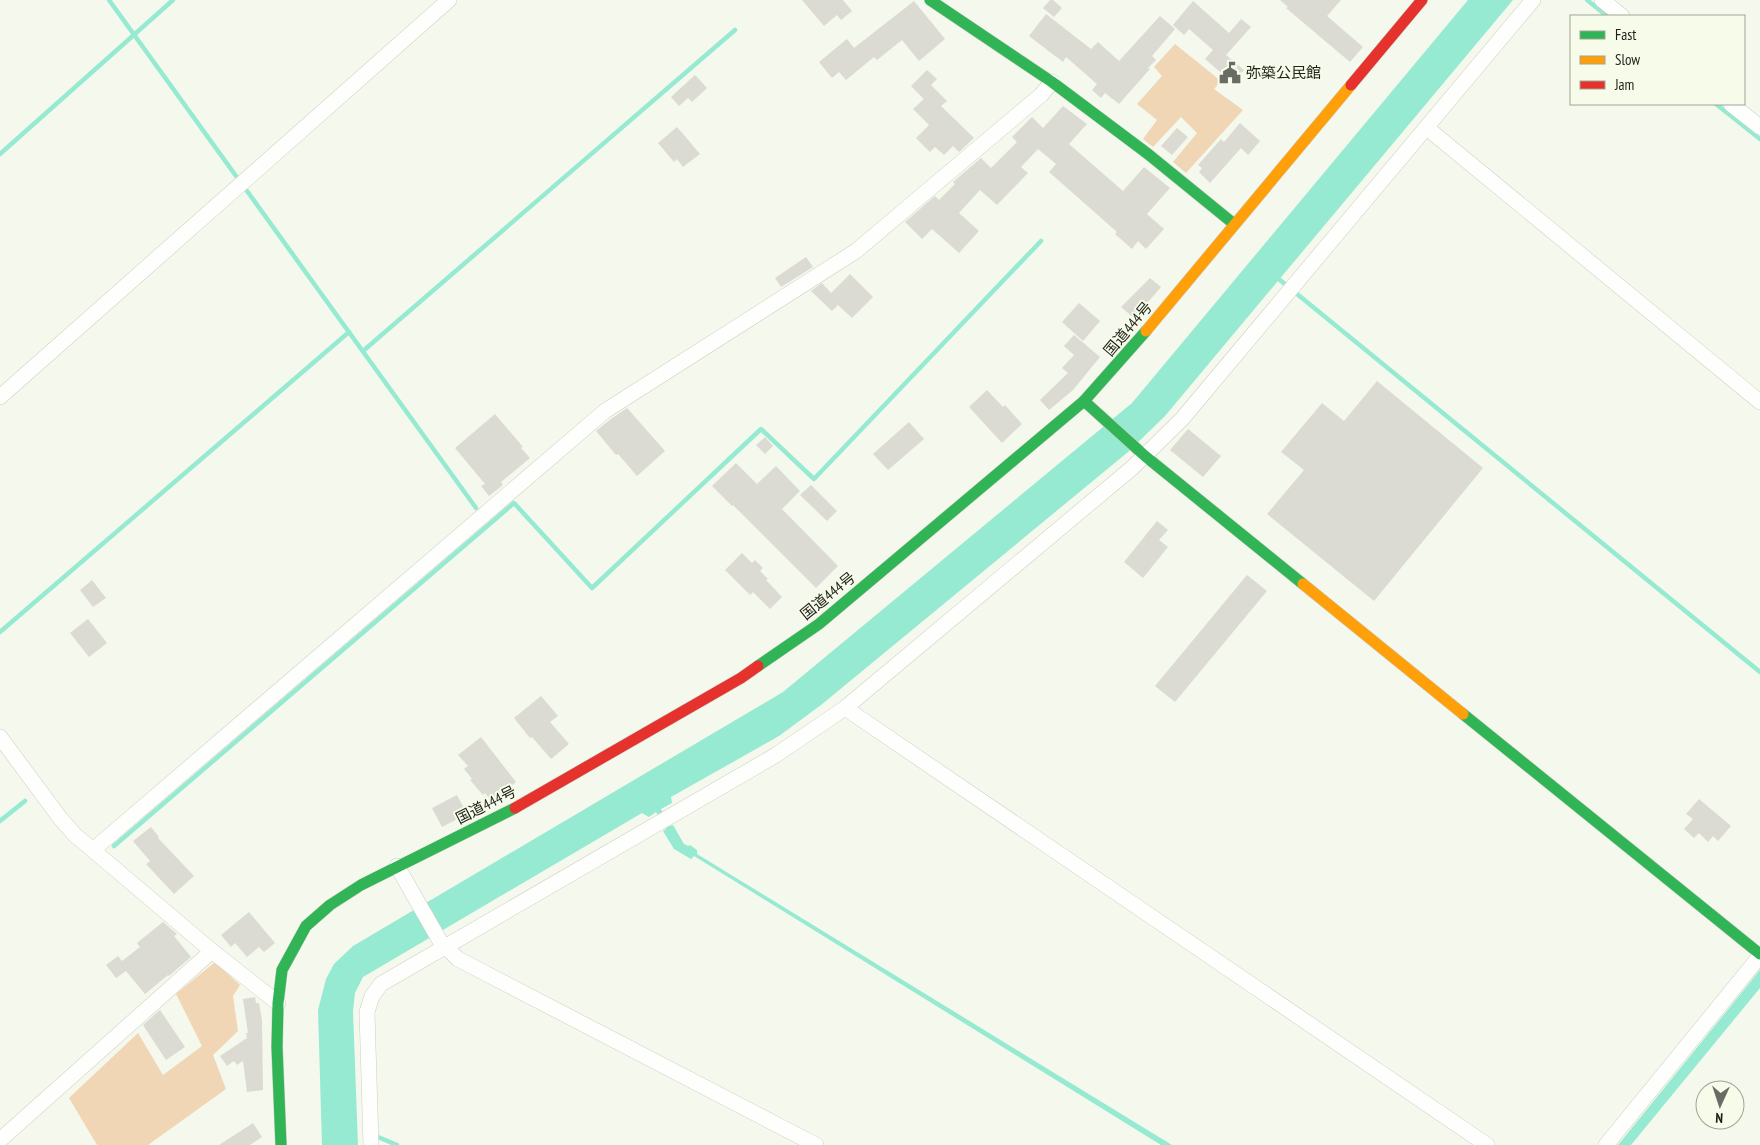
<svg xmlns="http://www.w3.org/2000/svg" width="1760" height="1145" font-family="'PT Sans Narrow','Noto Sans JP',sans-serif">
<style>
.green{fill:#f1d6b5}
.water{fill:#96ead2}
.lines{fill:none;stroke-linecap:round;stroke-linejoin:round}
.stream{stroke:#96ead2;stroke-width:4.5}
.building{fill:#dbdbd3}
.street-casing{stroke:#cdcfc6;stroke-width:16}
.fast-casing{stroke:#cdcfc6;stroke-width:12}
.slow-casing{stroke:#cdcfc6;stroke-width:12}
.jam-casing{stroke:#cdcfc6;stroke-width:12}
.street{stroke:#fefefc;stroke-width:15}
.fast{stroke:#30b455;stroke-width:11}
.slow{stroke:#ff9f0a;stroke-width:11}
.jam{stroke:#e5322d;stroke-width:11}
.labels{text-anchor:middle;stroke-width:4;stroke-linejoin:round;paint-order:stroke}
.poi-label{font-size:15px;fill:#1e2019;stroke:#f6fce9;text-anchor:start}
.street-label{font-size:15px;fill:#1e2019;stroke:#f6fce9}
</style>
<rect width="100%" height="100%" fill="#f5f8ed"/>
<!-- green -->
<g class="green">
<path d="M1175,44L1221,81L1214,89L1243,110L1186,173L1173,162L1197,133L1181,117L1153,147L1143,139L1157,120L1137,104L1162,76L1154,67Z"/>
<path d="M215,962L240,985L233,996L238,1031L213,1055L226,1089L148,1145H97L69,1098L138,1033L163,1075L202,1046L176,994Z"/>
</g>
<!-- water -->
<g class="water">
<path d="M1468,0H1513L1165,416L1128,452L821,705L779,736L671,797L672,803L661,809L670,826L673,825L684,844L688,846L690,845L697,850V854L1172,1145H1161L694,856L691,859L674,849L663,831L666,829L656,812L649,817L642,813L363,977L355,993L353,1011L358,1145H322L318,1010L326,979L334,964L353,946L783,692L1132,403Z"/>
<path d="M1760,970V988L1631,1145H1618Z"/>
</g>
<g class="lines">
<!-- stream -->
<g class="stream">
<path d="M109,0L236,176"/>
<path d="M1587,0L1607,16"/>
<path d="M1716,104L1760,139"/>
<path d="M0,154L173,0"/>
<path d="M247,191L476,508"/>
<path d="M1275,276L1760,672"/>
<path d="M363,351L735,30"/>
<path d="M0,632L349,332"/>
<path d="M0,821L25,801"/>
<path d="M114,846L514,503L592,588L761,429L814,479L1041,241"/>
<path d="M378,1137L397,1145"/>
</g>
</g>
<!-- building -->
<g class="building">
<path d="M802,0H843L852,11L841,20L837,15L824,26Z"/>
<path d="M1050,0H1053L1062,8L1054,17L1043,8Z"/>
<path d="M1280,0H1341L1327,16L1363,47L1350,62L1286,8L1288,7Z"/>
<path d="M914,1L945,39L919,61L902,40L877,60L874,57L846,80L839,72L832,78L819,62L847,39L854,48Z"/>
<path d="M1193,1L1229,33L1241,19L1251,27L1226,55L1244,70L1233,83L1205,59L1213,50L1189,29L1184,35L1173,25Z"/>
<path d="M1046,14L1091,49L1098,42L1119,61L1160,16L1175,29L1152,56L1156,60L1148,68L1150,69L1119,104L1105,93L1101,98L1092,90L1097,84L1066,57L1063,62L1029,36Z"/>
<path d="M927,70L937,79L931,85L947,101L941,106L974,138L959,152L953,146L944,155L935,147L930,152L916,138L929,125L913,109L924,99L911,86Z"/>
<path d="M695,75L707,88L692,102L688,98L679,106L671,97Z"/>
<path d="M1063,106L1087,124L1069,144L1123,191L1144,167L1170,188L1147,214L1164,229L1146,249L1138,241L1132,249L1115,234L1117,232L1049,172L1056,164L1038,149L1021,167L1028,173L997,205L980,190L959,213L979,231L959,253L932,229L922,239L905,222L935,196L939,200L955,184L953,182L981,158L991,168L1017,142L1012,137L1032,117L1043,128Z"/>
<path d="M1240,123L1260,141L1248,155L1241,148L1210,183L1199,172L1202,168L1198,165L1221,139L1224,142Z"/>
<path d="M677,127L700,154L683,167L677,159L674,162L658,143Z"/>
<path d="M1177,128L1188,137L1172,155L1161,146Z"/>
<path d="M806,257L813,267L781,287L775,278Z"/>
<path d="M850,274L873,297L852,318L838,305L832,311L811,291L822,283L831,293Z"/>
<path d="M1150,278L1161,287L1143,308L1144,309L1135,319L1121,307Z"/>
<path d="M1079,303L1100,321L1083,341L1062,322Z"/>
<path d="M1074,335L1100,357L1073,390L1049,410L1040,400L1068,373L1062,368L1074,355L1064,346Z"/>
<path d="M1377,381L1483,468L1374,601L1267,514L1304,470L1281,452L1322,403L1344,421Z"/>
<path d="M987,390L1003,407L1005,405L1022,424L1002,443L969,407Z"/>
<path d="M627,408L665,451L637,476L618,454L616,455L596,431L611,419Z"/>
<path d="M495,414L523,447L521,448L530,458L501,482L503,485L489,496L481,486L485,484L455,448Z"/>
<path d="M909,422L924,439L888,470L873,454Z"/>
<path d="M1188,429L1221,456L1203,477L1170,450Z"/>
<path d="M765,437L773,446L765,454L756,445Z"/>
<path d="M736,463L757,484L776,466L800,491L782,509L838,566L816,588L733,505L732,506L712,486Z"/>
<path d="M811,485L837,511L827,521L800,495Z"/>
<path d="M1157,521L1168,530L1159,540L1168,547L1143,578L1124,562Z"/>
<path d="M742,553L752,563L755,560L763,568L760,571L768,579L766,580L782,597L770,609L753,592L750,595L725,570Z"/>
<path d="M1247,575L1267,591L1175,702L1155,686Z"/>
<path d="M92,580L106,598L93,607L80,590Z"/>
<path d="M88,619L107,643L89,657L70,633Z"/>
<path d="M541,696L558,716L550,722L569,744L551,759L532,737L530,738L514,718Z"/>
<path d="M481,737L516,782L492,802L485,793L483,795L470,780L472,779L464,769L468,766L458,755Z"/>
<path d="M457,795L467,814L442,827L432,808Z"/>
<path d="M1699,799L1731,826L1718,841L1713,836L1708,842L1699,833L1694,838L1684,829L1693,819L1686,814Z"/>
<path d="M151,827L159,837L158,838L194,876L174,894L146,864L150,861L133,841Z"/>
<path d="M249,912L275,943L264,952L259,947L247,957L235,943L231,947L221,935Z"/>
<path d="M163,922L177,934L174,936L191,957L169,976L168,975L145,994L126,971L116,978L106,965L118,956L122,961L140,947L137,943Z"/>
<path d="M255,997L256,1003H259L262,1020L263,1090L247,1092L243,1061L237,1065L234,1061L227,1066L220,1056L247,1038L246,1033H248L243,999Z"/>
<path d="M160,1010L185,1047L166,1060L143,1025Z"/>
<path d="M253,1123L262,1137L250,1145H219Z"/>
</g>
<g class="lines">
<!-- street casing -->
<g class="street-casing">
<g id="street">
<path d="M1602,0L1622,16"/>
<path d="M1731,104L1760,127"/>
<path d="M1427,128L1760,402"/>
<path d="M0,397L449,0"/>
<path d="M845,708L1132,468L1182,419L1533,0"/>
<path d="M0,737L60,818L75,835L212,951L278,1003"/>
<path d="M94,849L605,411L856,251L1041,95L1052,82"/>
<path d="M397,866L440,941L458,959L816,1145"/>
<path d="M0,1140L212,951"/>
<path d="M371,1145L367,1012L372,996L381,984L776,755L845,708L1487,1145"/>
<path d="M1606,1145L1760,956"/>
</g>
</g>
<!-- fast casing -->
<g class="fast-casing">
<g id="fast">
<path d="M930,0L1052,82L1148,154L1234,224"/>
<path d="M1084,401L1145,456L1303,584"/>
<path d="M758,666L819,624L1084,401L1146,331"/>
<path d="M1463,714L1760,954"/>
<path d="M281,1145L277,1047L278,1003L282,970L306,926L330,905L361,885L515,808"/>
</g>
</g>
<!-- slow casing -->
<g class="slow-casing">
<g id="slow">
<path d="M1146,331L1351,85"/>
<path d="M1303,584L1463,714"/>
</g>
</g>
<!-- jam casing -->
<g class="jam-casing">
<g id="jam">
<path d="M1351,85L1422,0"/>
<path d="M515,808L741,678L758,666"/>
</g>
</g>
<!-- street -->
<use href="#street" class="street"/>
<!-- fast -->
<use href="#fast" class="fast"/>
<!-- slow -->
<use href="#slow" class="slow"/>
<!-- jam -->
<use href="#jam" class="jam"/>
</g>
<!-- icons -->
<defs>
<g id="civic-bare" transform="scale(1.725)"><path d="M-.6-6.5H3V-4.5H.6V-3L4-1V1h2V6H-6V1h2V-1L-.6-3ZM-1.2 2.5V6h2.4V2.5Z" fill="#696c63" stroke="#f6fce9" stroke-width="2.5" paint-order="stroke"/></g>
</defs>
<g fill-rule="evenodd">
<use href="#civic-bare" x="1230" y="73"/>
</g>
<g class="labels">
<!-- poi labels -->
<g class="poi-label">
<text x="1246" y="78">弥築公民館</text>
</g>
<!-- street labels -->
<g class="street-label">
<text transform="translate(1128 329) rotate(-50)" y="5">国道444号</text>
<text transform="translate(828 596) rotate(-39)" y="5">国道444号</text>
<text transform="translate(486 805) rotate(-27)" y="5">国道444号</text>
</g>
</g>
<!-- legend -->
<rect x="1570" y="15" width="175" height="90" fill="#f6fce9" stroke="#a0a496"/>
<rect x="1580" y="31" width="25" height="8" fill="#30b455" stroke="#a0a496"/>
<text x="1615" y="40" font-size="15" fill="#1e2019">Fast</text>
<rect x="1580" y="56" width="25" height="8" fill="#ff9f0a" stroke="#a0a496"/>
<text x="1615" y="65" font-size="15" fill="#1e2019">Slow</text>
<rect x="1580" y="81" width="25" height="8" fill="#e5322d" stroke="#a0a496"/>
<text x="1615" y="90" font-size="15" fill="#1e2019">Jam</text>
<!-- north arrow -->
<g transform="translate(1720 1105) rotate(183)"><circle r="24" fill="#f6fce9" stroke="#a0a496"/>
<path d="M0-4L9 19L0 12L-9 19Z" fill="#696c63"/>
<text y="-8" font-size="14" font-weight="bold" text-anchor="middle" fill="#1e2019">N</text>
</g>
</svg>
